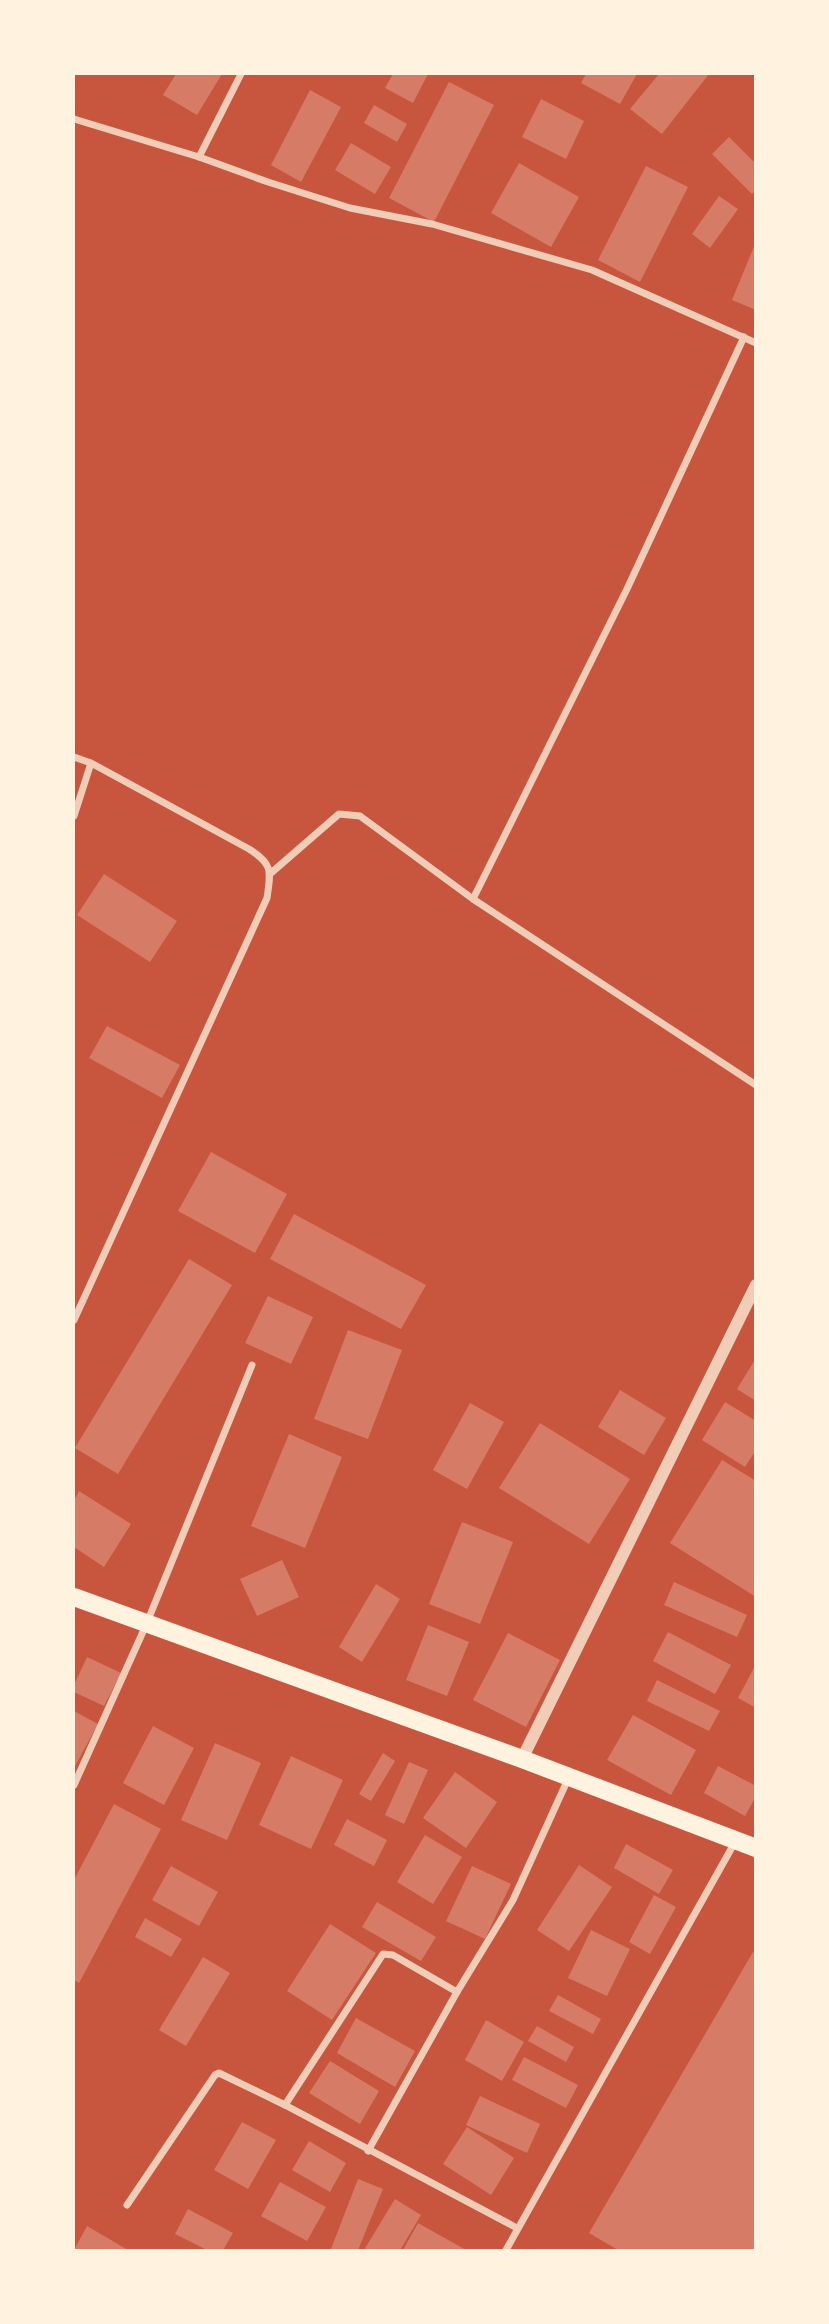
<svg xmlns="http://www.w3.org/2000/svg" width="829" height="2324" font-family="Figtree,sans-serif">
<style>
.building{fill:#d67c66}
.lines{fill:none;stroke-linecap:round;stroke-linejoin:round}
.minor{stroke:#f1ccb7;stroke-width:7}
.tertiary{stroke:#f1ccb7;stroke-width:12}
.primary{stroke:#fff3e0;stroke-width:18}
</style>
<rect width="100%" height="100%" fill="#c8553d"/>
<!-- building -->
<g class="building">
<path d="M176,74H222L197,115L163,95Z"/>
<path d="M393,74H428L413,103L385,88Z"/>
<path d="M586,74H637L620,104L581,83Z"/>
<path d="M659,74H709L662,134L630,109Z"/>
<path d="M449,82L494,105L434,222L389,198Z"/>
<path d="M310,90L341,107L301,182L271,165Z"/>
<path d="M541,99L584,121L566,159L522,137Z"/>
<path d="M374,105L407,124L397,142L364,123Z"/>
<path d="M729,137L756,164V190L752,194L712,154Z"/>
<path d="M351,143L391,167L375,194L335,170Z"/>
<path d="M519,163L579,197L551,247L491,213Z"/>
<path d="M646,166L688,187L640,282L598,260Z"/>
<path d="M719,196L738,209L710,248L692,234Z"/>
<path d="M755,244H756V310L732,300Z"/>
<path d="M104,874L177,921L150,962L77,915Z"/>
<path d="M107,1026L180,1065L162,1098L89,1058Z"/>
<path d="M211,1152L287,1194L255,1253L178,1211Z"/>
<path d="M294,1214L426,1285L401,1329L270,1259Z"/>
<path d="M189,1259L232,1285L118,1474L75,1448Z"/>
<path d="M268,1296L313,1317L291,1364L245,1343Z"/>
<path d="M348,1330L402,1350L368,1439L314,1419Z"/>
<path d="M756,1358V1401L737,1389Z"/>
<path d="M620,1390L666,1418L644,1455L598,1427Z"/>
<path d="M725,1402L756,1421V1450L745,1467L702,1440Z"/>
<path d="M470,1403L504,1422L467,1489L433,1470Z"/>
<path d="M540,1423L630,1479L589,1544L499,1488Z"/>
<path d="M289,1434L342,1457L305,1548L251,1526Z"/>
<path d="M722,1460L756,1481V1597L670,1543Z"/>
<path d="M79,1491L131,1524L104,1567L74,1547V1501Z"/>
<path d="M462,1522L513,1542L480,1624L429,1604Z"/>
<path d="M282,1560L299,1597L257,1616L240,1579Z"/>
<path d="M674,1582L747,1615L737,1637L664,1605Z"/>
<path d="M376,1584L400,1599L362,1662L339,1647Z"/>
<path d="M428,1625L469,1642L447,1696L406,1680Z"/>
<path d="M668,1632L731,1665L715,1694L653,1661Z"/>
<path d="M508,1633L560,1660L526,1727L473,1700Z"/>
<path d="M87,1657L121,1673L104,1706L74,1692V1685Z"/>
<path d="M756,1664V1708L738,1698Z"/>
<path d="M657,1680L720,1711L709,1731L647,1701Z"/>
<path d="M74,1711L98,1724L74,1768Z"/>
<path d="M633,1715L696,1750L671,1795L607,1760Z"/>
<path d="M153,1726L194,1748L164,1805L123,1783Z"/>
<path d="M215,1743L261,1763L227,1840L181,1820Z"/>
<path d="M383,1753L395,1761L371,1801L359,1794Z"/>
<path d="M291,1756L343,1780L311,1849L259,1825Z"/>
<path d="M409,1762L428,1770L404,1824L385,1815Z"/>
<path d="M718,1766L756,1786V1796L745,1816L704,1793Z"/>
<path d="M455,1772L497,1802L466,1848L423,1818Z"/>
<path d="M114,1804L161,1829L79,1983L74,1980V1880Z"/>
<path d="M347,1819L387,1840L374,1866L334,1845Z"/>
<path d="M425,1835L462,1857L433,1904L397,1882Z"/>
<path d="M626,1844L673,1870L659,1894L614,1868Z"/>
<path d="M579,1865L612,1887L569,1951L537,1930Z"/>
<path d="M171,1866L218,1892L199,1926L152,1900Z"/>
<path d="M472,1866L511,1884L485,1939L446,1921Z"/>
<path d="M654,1895L676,1907L650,1954L629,1942Z"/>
<path d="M377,1902L436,1937L421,1961L362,1927Z"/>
<path d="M145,1918L182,1939L171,1957L135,1937Z"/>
<path d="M330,1924L376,1953L332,2020L287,1991Z"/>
<path d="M591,1930L630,1949L607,1996L568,1978Z"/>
<path d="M753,1952L756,1954V2250H618L589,2233Z"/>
<path d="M203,1957L230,1973L186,2046L159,2030Z"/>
<path d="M558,1995L601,2019L593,2034L549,2011Z"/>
<path d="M356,2018L415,2051L395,2087L337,2053Z"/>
<path d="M486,2020L524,2042L502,2081L465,2060Z"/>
<path d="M537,2026L574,2047L566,2062L528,2041Z"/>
<path d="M524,2057L578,2085L566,2108L512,2080Z"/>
<path d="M330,2061L379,2091L360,2124L309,2093Z"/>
<path d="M480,2096L540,2124L527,2153L466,2125Z"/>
<path d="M242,2122L276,2140L248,2189L214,2170Z"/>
<path d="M467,2127L514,2158L491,2195L443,2164Z"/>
<path d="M309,2141L346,2163L330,2192L292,2170Z"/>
<path d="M358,2179L383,2189L358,2250H336L331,2249Z"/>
<path d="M280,2182L326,2207L307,2241L261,2216Z"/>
<path d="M395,2199L421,2215L400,2250H364Z"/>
<path d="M188,2209L233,2233L223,2250H207L175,2234Z"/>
<path d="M418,2223L466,2250H403Z"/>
<path d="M87,2226L128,2250H74Z"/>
</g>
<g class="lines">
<!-- minor -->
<g class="minor">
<path d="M74,119L199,157L268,182L350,208L432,224L592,270L756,343"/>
<path d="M199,157L241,74"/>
<path d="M74,757L91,763L249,849C273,864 271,871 267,898L74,1320"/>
<path d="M74,816L91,763"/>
<path d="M271,873L339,814L360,816L473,899L756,1085"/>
<path d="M473,899L627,589L744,337"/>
<path d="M74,1785L146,1625L252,1365"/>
<path d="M285,2105L383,1954L393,1955L457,1992"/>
<path d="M368,2151L457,1992L513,1900L568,1779"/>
<path d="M127,2205L215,2075L219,2073L285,2105L517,2228"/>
<path d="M506,2250L735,1842"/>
</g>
<!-- tertiary -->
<path class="tertiary" d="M522,1759L756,1285"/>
<!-- primary -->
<path class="primary" d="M74,1597L522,1759L756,1848"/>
</g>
<!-- border -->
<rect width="829" height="2324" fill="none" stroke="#fff3e0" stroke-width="150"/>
</svg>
